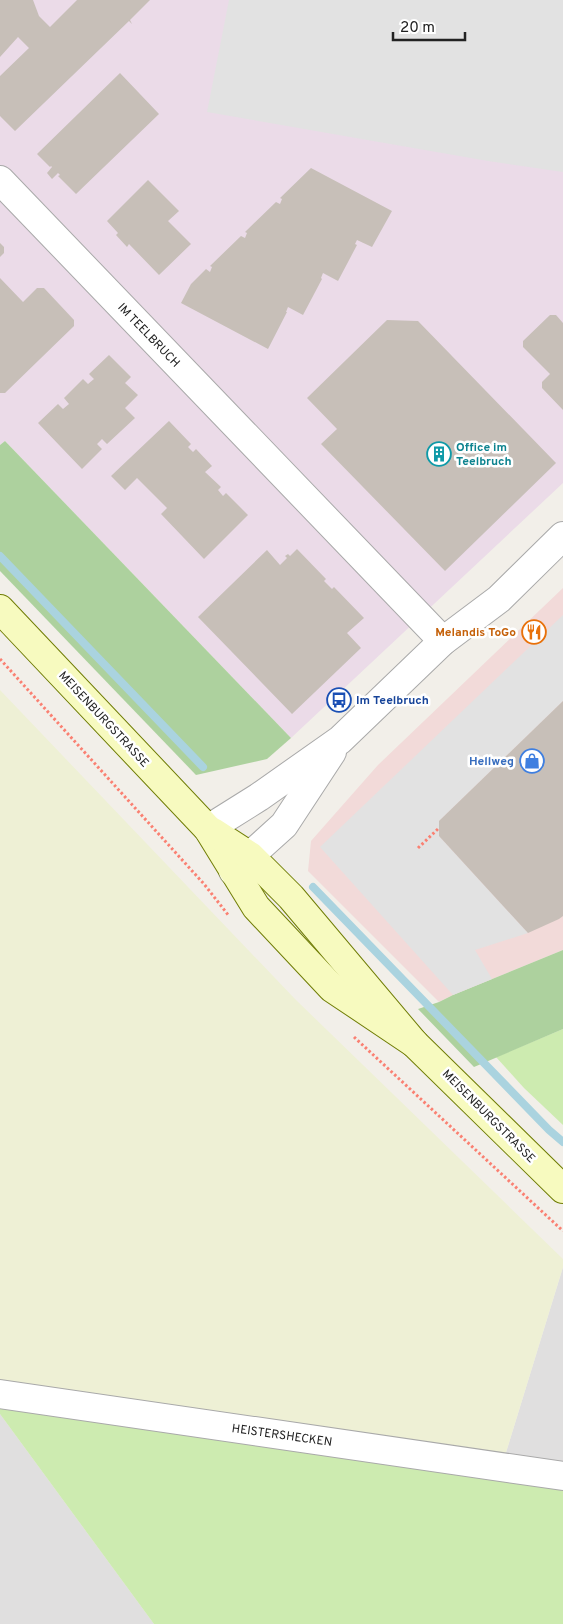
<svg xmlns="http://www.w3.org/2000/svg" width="563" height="1624" font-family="Overpass,sans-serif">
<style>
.residential{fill:#e0dfdf}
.commercial{fill:#f2dad9}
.industrial{fill:#ebdbe8}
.farmland{fill:#eef0d5}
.grass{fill:#cdebb0}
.forest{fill:#add19e}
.parking{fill:#e2e2e2}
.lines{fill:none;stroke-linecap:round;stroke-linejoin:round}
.stream{stroke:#aad3df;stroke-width:8}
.building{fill:#c7bfb8}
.minor-casing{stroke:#a9a9a9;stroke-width:30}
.tertiary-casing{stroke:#a9a9a9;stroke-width:30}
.secondary-casing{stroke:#707d05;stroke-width:30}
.path{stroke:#fa8072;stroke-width:3;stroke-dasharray:2.5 2.5;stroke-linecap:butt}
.minor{stroke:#fff;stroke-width:28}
.tertiary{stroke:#fff;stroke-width:28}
.secondary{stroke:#f7fabf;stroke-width:28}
.labels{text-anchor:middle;stroke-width:5;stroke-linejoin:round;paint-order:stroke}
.street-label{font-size:12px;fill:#222;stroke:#fff}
.culture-label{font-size:12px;font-weight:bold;fill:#0d838f;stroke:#fff;text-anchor:start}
.food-label{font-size:12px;font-weight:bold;fill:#c56008;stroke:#fff;text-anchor:end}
.transit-label{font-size:12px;font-weight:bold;fill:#164399;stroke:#fff;text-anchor:start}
.shop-label{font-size:12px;font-weight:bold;fill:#366cbe;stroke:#fff;text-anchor:end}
</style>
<rect width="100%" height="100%" fill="#f2efe9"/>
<!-- residential -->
<g class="residential">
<path d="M563,1267V1468L504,1459Z"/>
<path d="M0,1414L154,1624H0Z"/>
</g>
<!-- commercial -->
<path class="commercial" d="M563,588V950L453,995L439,1002L308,871L311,841L378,765Z"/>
<!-- industrial -->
<path class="industrial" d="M0,0H563V483L291,738L5,441L0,445Z"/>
<!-- farmland -->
<path class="farmland" d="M0,690L295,999L563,1259V1267L504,1459L0,1385Z"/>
<!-- grass -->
<g class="grass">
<path d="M563,1029V1125L524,1088L496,1057Z"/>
<path d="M0,1405L563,1490V1624H154L0,1414Z"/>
</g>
<!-- forest -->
<g class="forest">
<path d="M5,441L291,738L267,759L196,775L0,571V445Z"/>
<path d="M563,950V1029L474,1067L418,1009L439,1002L453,995Z"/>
</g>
<!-- parking -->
<g class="parking">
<path d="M229,0H563V172L488,161L207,112Z"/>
<path d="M563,615V701L439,821V836L528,933L475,950L492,979L453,995L320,847Z"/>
</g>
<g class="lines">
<!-- stream -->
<g class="stream">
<path d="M0,556L203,767"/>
<path d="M313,887L549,1130L563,1142"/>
</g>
</g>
<!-- building -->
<g class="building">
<path d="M0,0H33L39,16L50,27L77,0H150L130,20L132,24L129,21L15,131L0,116V76L29,48L18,37L0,57Z"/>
<path d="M120,73L159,114L76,194L58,176L60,175L58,173L52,179L47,173L52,167L51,166L50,167L37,154Z"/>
<path d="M311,168L392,211L372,247L357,240L355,244L357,245L338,281L323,273L321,278L322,279L303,315L288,307L286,312H287L268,349L181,303L191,284L206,269L210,272L212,267L210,266L241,236L245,238L247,233L245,232L276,202L280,204L282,199L280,198Z"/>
<path d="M148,180L179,211L168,221L191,244L159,275L129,244L127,247L116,235L118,233L107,221Z"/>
<path d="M0,243L4,247V253L0,257Z"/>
<path d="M0,278L23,302L37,288H44L74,320V326L5,393H0Z"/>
<path d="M550,315H556L563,323V410L542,388V382L550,374L523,347V341Z"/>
<path d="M387,320L418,321L556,463L445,571L321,444L337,429L307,398Z"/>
<path d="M109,355L131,377L125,383L138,395L125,408L135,418L107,444L102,439L97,444L102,449L82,469L38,423L58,404L63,409L69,404L64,398L83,379L88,384L94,379L89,374Z"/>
<path d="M169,421L191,444L188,447L193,452L196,449L212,466L205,472L221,487L218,490L223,496L226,493L248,515L204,559L161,514L167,508L137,478L125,490L111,476Z"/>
<path d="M297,549L326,579L324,581L332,589L334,587L364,618L347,633L361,648L292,714L198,617L267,550L280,565L287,558L285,556L288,554L290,556Z"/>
<path d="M563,701V916L559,919L528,933L439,836V821Z"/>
</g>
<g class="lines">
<!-- minor casing -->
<g class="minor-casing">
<g id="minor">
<path d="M0,180L443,641"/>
<path d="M0,1394L563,1476"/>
</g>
</g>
<!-- tertiary casing -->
<g class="tertiary-casing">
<g id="tertiary">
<path d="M208,829L259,797L340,740L443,641L499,599L563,536"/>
<path d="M233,871L284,825L332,752"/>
</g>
</g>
<!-- secondary casing -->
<g class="secondary-casing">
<g id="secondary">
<path d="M0,609L208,829L256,907L332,988L414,1043"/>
<path d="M213,832L250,856L291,897L414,1043L563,1189"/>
</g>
</g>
<!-- path -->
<g class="path">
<path d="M0,659L204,884L229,916"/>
<path d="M418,848L439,828"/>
<path d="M354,1037L563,1231"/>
</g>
<!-- minor -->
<use href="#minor" class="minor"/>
<!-- tertiary -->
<use href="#tertiary" class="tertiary"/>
<!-- secondary -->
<use href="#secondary" class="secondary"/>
</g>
<!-- icons -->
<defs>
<g id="building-ring" transform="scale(1.25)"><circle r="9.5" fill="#fff" stroke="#0f9aa8" stroke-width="1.5"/><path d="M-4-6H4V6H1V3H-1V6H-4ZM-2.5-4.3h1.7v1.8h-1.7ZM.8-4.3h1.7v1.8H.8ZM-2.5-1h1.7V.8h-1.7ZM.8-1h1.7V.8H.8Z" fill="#0f9aa8"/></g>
<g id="restaurant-ring" transform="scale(1.25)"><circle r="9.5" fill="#fff" stroke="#e8710a" stroke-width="1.5"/><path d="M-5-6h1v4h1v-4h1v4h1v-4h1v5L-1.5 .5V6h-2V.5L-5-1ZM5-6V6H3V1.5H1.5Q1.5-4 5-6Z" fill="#e8710a"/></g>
<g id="bus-ring" transform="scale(1.25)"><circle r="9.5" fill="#fff" stroke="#1a4fb4" stroke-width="1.5"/><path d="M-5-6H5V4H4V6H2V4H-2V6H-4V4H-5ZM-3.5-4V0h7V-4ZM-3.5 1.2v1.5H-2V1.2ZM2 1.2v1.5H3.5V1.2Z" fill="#1a4fb4"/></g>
<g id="shop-ring" transform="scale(1.25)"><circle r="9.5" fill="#fff" stroke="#3f7fe0" stroke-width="1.5"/><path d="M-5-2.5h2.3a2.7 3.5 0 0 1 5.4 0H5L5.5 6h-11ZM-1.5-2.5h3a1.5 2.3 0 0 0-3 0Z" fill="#3f7fe0"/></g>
</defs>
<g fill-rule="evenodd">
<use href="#building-ring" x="439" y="454"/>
<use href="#restaurant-ring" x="534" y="632"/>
<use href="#bus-ring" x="339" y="700"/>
<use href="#shop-ring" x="532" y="761"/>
</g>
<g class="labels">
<!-- street labels -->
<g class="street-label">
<text transform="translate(149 335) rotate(46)" y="4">IM TEELBRUCH</text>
<text transform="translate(104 719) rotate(47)" y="4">MEISENBURGSTRASSE</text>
<text transform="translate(489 1116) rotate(45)" y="4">MEISENBURGSTRASSE</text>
<text transform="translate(282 1435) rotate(8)" y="4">HEISTERSHECKEN</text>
</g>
<!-- culture labels -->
<g class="culture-label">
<text x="456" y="451">Office im<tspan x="456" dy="14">Teelbruch</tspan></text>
</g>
<!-- food labels -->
<g class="food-label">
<text x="516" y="636">Melandis ToGo</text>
</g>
<!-- transit labels -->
<g class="transit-label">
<text x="356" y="704">Im Teelbruch</text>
</g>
<!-- shop labels -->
<g class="shop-label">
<text x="514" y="765">Hellweg</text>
</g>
</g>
<!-- scale -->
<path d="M393 32v8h72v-8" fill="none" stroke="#222222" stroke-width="2.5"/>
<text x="400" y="32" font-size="15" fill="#222222" stroke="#ffffff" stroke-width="4" paint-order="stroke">20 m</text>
</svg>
